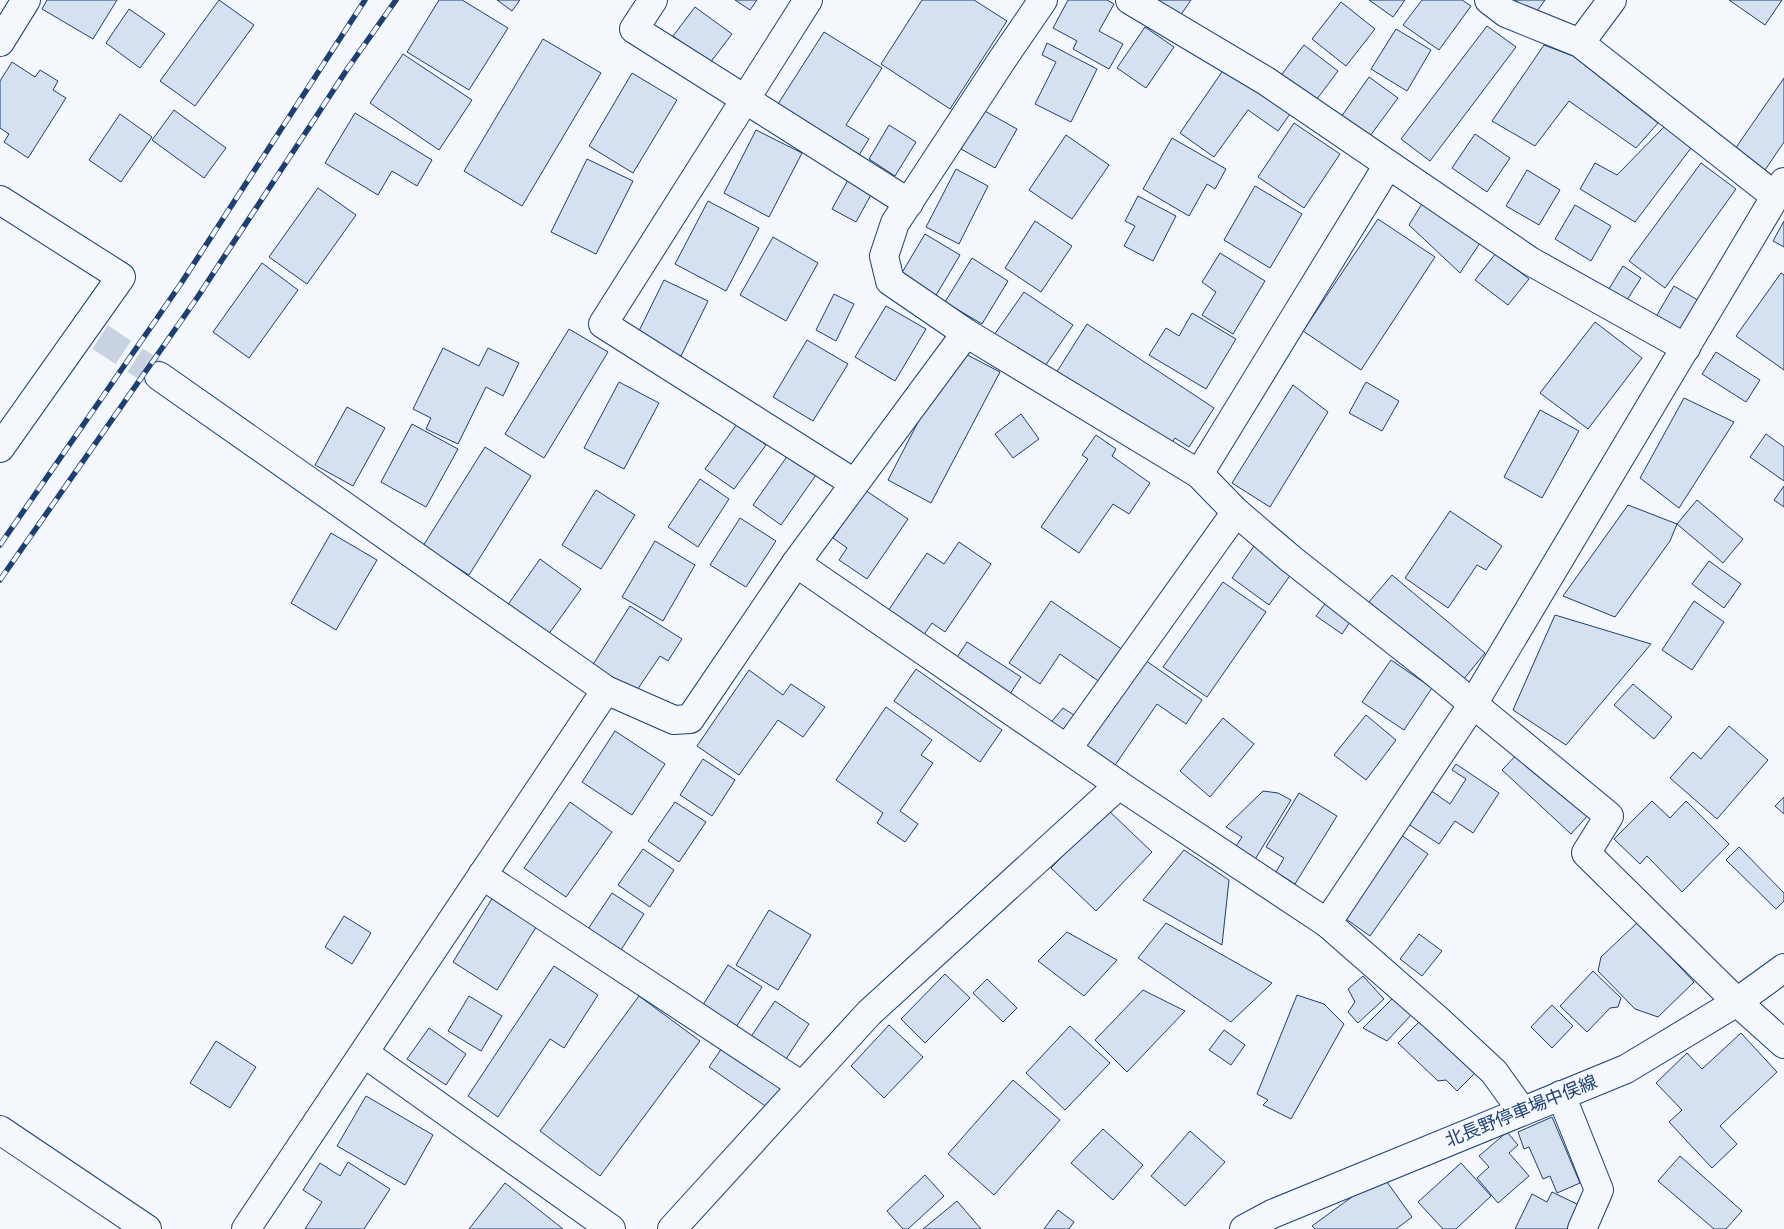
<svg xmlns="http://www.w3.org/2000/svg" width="1784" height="1229" font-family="Cabin,'Noto Sans JP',sans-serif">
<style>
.building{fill:#d5e0f0;stroke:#1d3f73}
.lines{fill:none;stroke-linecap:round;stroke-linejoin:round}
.minor-tunnel{stroke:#c9d2e0;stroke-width:28;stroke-dasharray:28 14;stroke-linecap:butt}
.minor-casing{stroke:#1d3f73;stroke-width:30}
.major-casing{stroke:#1d3f73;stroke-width:30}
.minor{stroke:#f4f7fb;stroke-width:28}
.major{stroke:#f4f7fb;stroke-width:28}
.rail-casing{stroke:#1d3f73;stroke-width:5.5}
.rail{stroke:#f4f7fb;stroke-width:4;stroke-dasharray:11;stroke-linecap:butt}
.labels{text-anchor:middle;stroke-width:4;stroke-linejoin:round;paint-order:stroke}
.street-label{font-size:18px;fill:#1d3f73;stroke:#f4f7fb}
</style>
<rect width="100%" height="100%" fill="#f4f7fb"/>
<!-- building -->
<g class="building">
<path d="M47,0H117L93,39L42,9Z"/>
<path d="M219,0L254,25L195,106L160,81Z"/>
<path d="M439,0H462L508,28L469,90L407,52Z"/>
<path d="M497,0H520L512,11Z"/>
<path d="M735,0H757L750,10Z"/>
<path d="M922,0H974L1007,21L950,109L881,64Z"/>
<path d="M1068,0H1107L1114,4L1099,31L1123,44L1109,69L1073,49L1077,41L1053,28Z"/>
<path d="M1157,0H1191L1180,16Z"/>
<path d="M1369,0H1405L1393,17Z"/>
<path d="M1422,0H1462L1471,6L1439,50L1403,25Z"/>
<path d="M1515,0H1545L1535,14Z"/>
<path d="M1729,0H1782L1765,25Z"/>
<path d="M1341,2L1375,29L1346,66L1312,39Z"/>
<path d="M695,7L732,34L710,63L673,36Z"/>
<path d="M129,9L165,34L140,68L106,43Z"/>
<path d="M1487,26L1516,47L1430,161L1401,139Z"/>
<path d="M1145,27L1174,47L1146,88L1117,68Z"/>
<path d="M1396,29L1431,50L1407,91L1371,69Z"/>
<path d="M824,32L882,68L846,125L869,139L859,155L778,104Z"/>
<path d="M543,39L601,73L522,206L464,171Z"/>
<path d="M1047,43L1097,69L1071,122L1035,104L1056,62L1042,55Z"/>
<path d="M1304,45L1338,71L1314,103L1279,78Z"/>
<path d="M1544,45L1573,56L1658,123L1636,148L1569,101L1535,146L1492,121Z"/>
<path d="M403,54L472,100L439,150L370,103Z"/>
<path d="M12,62L35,77L40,70L58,81L53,90L66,98L28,158L4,142L9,134L0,128V81Z"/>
<path d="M1224,69L1290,114L1278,131L1248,110L1214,157L1180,133Z"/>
<path d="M632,73L677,100L633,173L589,146Z"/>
<path d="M1369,77L1398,98L1367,140L1339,120Z"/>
<path d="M1784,78V142L1765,170L1735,149Z"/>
<path d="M174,110L226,148L204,178L152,140Z"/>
<path d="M983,110L1017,129L995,168L961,149Z"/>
<path d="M355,113L432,160L417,186L392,171L378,195L325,163Z"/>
<path d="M120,114L152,137L121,182L89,160Z"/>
<path d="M1294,123L1340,154L1304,208L1258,177Z"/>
<path d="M889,125L916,142L895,176L869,159Z"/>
<path d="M1665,126L1694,144L1635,222L1580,189L1595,163L1617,175Z"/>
<path d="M756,130L802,153L769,217L724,193Z"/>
<path d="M1475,134L1510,158L1487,192L1452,168Z"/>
<path d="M1066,135L1109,165L1072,219L1029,190Z"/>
<path d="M1172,138L1226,169L1215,189L1207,184L1189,216L1143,189Z"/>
<path d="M587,159L633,181L596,254L551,232Z"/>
<path d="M1701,163L1736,189L1665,288L1629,261Z"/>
<path d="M956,169L988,186L959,244L926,227Z"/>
<path d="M1527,170L1560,190L1539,225L1506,206Z"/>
<path d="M848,180L872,193L856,222L832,209Z"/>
<path d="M1255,186L1302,214L1270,268L1224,240Z"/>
<path d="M318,188L356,215L307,284L269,257Z"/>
<path d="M1138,196L1176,216L1153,261L1124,246L1135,226L1125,221Z"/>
<path d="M708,201L759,228L726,291L675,264Z"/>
<path d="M1423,202L1480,243L1460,273L1409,225Z"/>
<path d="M1575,205L1611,226L1591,261L1555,239Z"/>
<path d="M1378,219L1435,257L1361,370L1303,331Z"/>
<path d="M1035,221L1072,246L1041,292L1005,268Z"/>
<path d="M1784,221V247L1773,241Z"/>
<path d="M925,234L960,255L935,297L900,276Z"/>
<path d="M773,237L818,263L786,321L740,295Z"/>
<path d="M1220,253L1265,281L1233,334L1202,315L1216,292L1202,282Z"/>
<path d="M1496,253L1529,279L1508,305L1475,280Z"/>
<path d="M972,258L1008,281L982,324L945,302Z"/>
<path d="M262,263L298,290L249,358L213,332Z"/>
<path d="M1623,266L1641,278L1625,303L1607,292Z"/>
<path d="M1781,273L1784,275V370L1736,336Z"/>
<path d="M664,280L708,301L681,356L637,335Z"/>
<path d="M1674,286L1701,302L1681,336L1654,320Z"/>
<path d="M1024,292L1073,325L1041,372L992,338Z"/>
<path d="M834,294L854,304L836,341L816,330Z"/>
<path d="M886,306L926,329L895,381L855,357Z"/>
<path d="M1192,313L1236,339L1206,389L1149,355L1166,328L1179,336Z"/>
<path d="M1595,322L1642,358L1588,429L1540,393Z"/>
<path d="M1087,324L1214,408L1189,447L1175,438L1166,452L1053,378Z"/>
<path d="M569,329L608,352L544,458L505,434Z"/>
<path d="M807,340L848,364L813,421L773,397Z"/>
<path d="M443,348L479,366L488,348L519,363L503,396L486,387L458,444L426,429L431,418L413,409Z"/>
<path d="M956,349L1000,372L931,503L888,480Z"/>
<path d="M1716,352L1760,380L1746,402L1702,374Z"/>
<path d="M619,382L659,403L624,469L584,448Z"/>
<path d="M1366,382L1399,401L1382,431L1349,413Z"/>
<path d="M1293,385L1328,412L1270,507L1232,483Z"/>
<path d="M1684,398L1734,422L1679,508L1640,478Z"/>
<path d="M347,407L385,428L353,486L315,465Z"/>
<path d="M1540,410L1579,431L1542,498L1504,477Z"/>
<path d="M1021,414L1039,439L1013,458L995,434Z"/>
<path d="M412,424L458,449L426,507L381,482Z"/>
<path d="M737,424L766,445L734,489L705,469Z"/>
<path d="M1766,434L1784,447V481L1750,457Z"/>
<path d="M1096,435L1116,449L1112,456L1150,483L1129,514L1113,504L1079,553L1041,527L1088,459L1082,455Z"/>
<path d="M485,447L531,476L469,575L423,546Z"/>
<path d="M788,455L816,475L781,525L753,505Z"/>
<path d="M700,479L729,499L698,547L668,527Z"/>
<path d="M1784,486V507L1774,500Z"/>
<path d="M596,490L635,515L601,569L562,545Z"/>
<path d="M865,490L908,519L867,579L839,560L847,548L833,538Z"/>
<path d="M1697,500L1743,539L1723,563L1677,524Z"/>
<path d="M1628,505L1677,524L1670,541L1615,617L1563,596Z"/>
<path d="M1450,511L1502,546L1486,570L1477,565L1448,608L1405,578Z"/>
<path d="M740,518L776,541L746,587L710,565Z"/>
<path d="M331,533L377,560L336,630L291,603Z"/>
<path d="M655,541L695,565L663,621L622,597Z"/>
<path d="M959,542L991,564L945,632L932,623L921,639L886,614L927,553L944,564Z"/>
<path d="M1256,543L1294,570L1269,605L1232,578Z"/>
<path d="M540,559L581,589L548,635L507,606Z"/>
<path d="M1709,561L1741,584L1724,608L1692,584Z"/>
<path d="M1392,575L1485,653L1463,680L1369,602Z"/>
<path d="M1223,582L1266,612L1207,697L1163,667Z"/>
<path d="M1051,601L1126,652L1104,685L1060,654L1040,684L1009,663Z"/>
<path d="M1327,601L1352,619L1342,634L1316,616Z"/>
<path d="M1694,601L1724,622L1692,670L1662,650Z"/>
<path d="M630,606L682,639L668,661L660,656L635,693L592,666Z"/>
<path d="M1555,615L1651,644L1566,745L1513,710Z"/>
<path d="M967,642L1021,677L1006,700L952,665Z"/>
<path d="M1145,660L1202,700L1186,724L1157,704L1109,774L1081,754Z"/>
<path d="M1391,660L1432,688L1404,730L1362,702Z"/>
<path d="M916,669L1002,730L980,762L894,701Z"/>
<path d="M749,670L783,695L791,684L825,707L803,737L778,720L739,775L697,746Z"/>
<path d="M1633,684L1672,717L1654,739L1614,705Z"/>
<path d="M886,707L932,740L921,755L933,763L900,811L918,824L905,842L877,823L883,813L836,780Z"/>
<path d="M1063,708L1074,715L1067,736L1048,726Z"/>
<path d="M1366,715L1396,740L1366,780L1334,755Z"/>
<path d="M1223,718L1254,744L1210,797L1180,771Z"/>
<path d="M1729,726L1768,760L1717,819L1670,778L1693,752L1701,759Z"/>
<path d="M615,731L665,764L632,815L582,782Z"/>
<path d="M1521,750L1590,813L1571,834L1502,770Z"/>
<path d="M703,759L735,780L712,816L680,795Z"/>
<path d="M1456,764L1499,793L1473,833L1455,821L1439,844L1408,824L1430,790L1450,804L1466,779L1452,770Z"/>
<path d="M1263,791L1278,793L1291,800L1251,866L1231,854L1242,837L1226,827Z"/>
<path d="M1299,793L1337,816L1295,884L1276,872L1284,858L1266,847Z"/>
<path d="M1784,797V814L1775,806Z"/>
<path d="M1652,801L1670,818L1686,801L1729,844L1682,892L1647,856L1640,864L1614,839Z"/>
<path d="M570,802L612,832L566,897L524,868Z"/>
<path d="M675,802L706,822L679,862L648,841Z"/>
<path d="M1107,809L1152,852L1096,911L1051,868Z"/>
<path d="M1397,832L1428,854L1370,936L1339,914Z"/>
<path d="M1739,847L1784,893V901L1776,909L1726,860Z"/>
<path d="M643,849L674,870L650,907L618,885Z"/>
<path d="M1184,850L1229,880L1222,945L1143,900Z"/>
<path d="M612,893L644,914L619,953L586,932Z"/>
<path d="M493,897L538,924L497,990L453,962Z"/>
<path d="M769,910L811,935L778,990L736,965Z"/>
<path d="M344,916L371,933L352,964L325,947Z"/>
<path d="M1638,922L1694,982L1658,1017L1635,1009L1598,971L1601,957Z"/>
<path d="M1166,923L1272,983L1231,1022L1138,958Z"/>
<path d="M1067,932L1117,960L1084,996L1038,961Z"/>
<path d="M1419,934L1442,951L1422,976L1400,959Z"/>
<path d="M728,965L762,987L734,1030L701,1008Z"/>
<path d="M554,966L598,995L564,1048L550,1039L498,1117L468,1096Z"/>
<path d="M1593,971L1621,998L1618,1007L1610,1008L1587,1032L1560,1006Z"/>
<path d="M945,974L970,998L925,1043L901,1019Z"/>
<path d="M1363,976L1384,999L1358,1023L1348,1012L1355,1002L1348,989Z"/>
<path d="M987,979L1017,1008L1003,1022L973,993Z"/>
<path d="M1143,990L1185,1011L1127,1072L1095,1040Z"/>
<path d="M1297,995L1324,1004L1344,1024L1291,1119L1263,1105L1268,1100L1257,1094Z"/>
<path d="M469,996L502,1016L481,1051L448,1031Z"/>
<path d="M639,996L700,1041L600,1176L540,1131Z"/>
<path d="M1393,998L1412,1014L1387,1041L1363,1028Z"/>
<path d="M775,1001L809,1024L782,1065L748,1041Z"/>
<path d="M1552,1005L1573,1026L1552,1048L1531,1027Z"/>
<path d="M1425,1016L1479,1069L1457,1091L1446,1080L1438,1081L1398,1043Z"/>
<path d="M889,1025L923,1057L884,1098L851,1066Z"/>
<path d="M1070,1026L1110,1063L1065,1110L1026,1073Z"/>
<path d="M429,1028L466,1054L446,1085L407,1059Z"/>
<path d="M1224,1030L1245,1045L1231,1065L1209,1050Z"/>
<path d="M1741,1033L1777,1072L1720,1126L1737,1144L1712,1168L1669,1122L1682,1110L1656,1083L1687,1053L1702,1069Z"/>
<path d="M216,1041L256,1067L230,1108L190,1083Z"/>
<path d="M724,1045L786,1088L771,1110L709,1067Z"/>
<path d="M1013,1080L1060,1120L994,1195L948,1154Z"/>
<path d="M366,1096L433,1135L405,1185L337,1146Z"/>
<path d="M1552,1117L1580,1183L1557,1193L1550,1176L1543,1179L1529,1147L1524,1149L1518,1132Z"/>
<path d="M1103,1129L1143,1165L1113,1200L1071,1163Z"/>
<path d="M1190,1131L1225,1162L1185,1206L1151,1176Z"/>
<path d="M1507,1132L1518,1145L1509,1153L1529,1176L1498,1203L1477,1178L1489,1167L1479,1156Z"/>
<path d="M1680,1156L1742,1211L1726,1229H1714L1658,1181Z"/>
<path d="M348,1162L390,1189L364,1229H305L322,1202L303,1190L320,1163L340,1176Z"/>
<path d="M1461,1163L1491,1196L1456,1229H1443L1418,1202Z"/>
<path d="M925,1175L944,1196L908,1229H903L887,1211Z"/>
<path d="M1382,1175L1412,1217L1396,1229H1315L1312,1226Z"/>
<path d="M505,1183L563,1229H469Z"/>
<path d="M1552,1192L1579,1205L1568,1229H1515L1532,1194L1547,1202Z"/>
<path d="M957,1201L981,1229H923Z"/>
<path d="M1058,1210L1074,1222L1069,1229H1044Z"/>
</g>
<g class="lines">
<!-- minor-tunnel -->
<path class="minor-tunnel" d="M100,337L159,376"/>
<!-- minor casing -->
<g class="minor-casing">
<g id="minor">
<path d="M653,0L634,29L909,203"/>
<path d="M808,0L603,324L854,483"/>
<path d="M1043,0L1002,60L895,223L884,256L890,281L966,333L1199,474L1236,512L1291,559L1433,671L1609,816L1586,853L1737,1002L1784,1044"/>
<path d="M1130,0L1266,81L1530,261L1686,348"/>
<path d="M1489,0L1506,13L1580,43L1775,196"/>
<path d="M0,42L26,0"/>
<path d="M1580,43L1612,0"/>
<path d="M0,200L121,277L0,448"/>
<path d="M159,376L606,690"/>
<path d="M1199,474L1388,165"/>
<path d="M796,563L1128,791L1327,923L1438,1020L1494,1072L1522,1111"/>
<path d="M1067,749L1236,512"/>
<path d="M482,875L802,1086"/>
<path d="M1327,923L1473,704L1784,182"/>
<path d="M364,1053L611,1229"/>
<path d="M1561,1095L1599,1190L1582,1229"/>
<path d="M0,1130L147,1229"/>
<path d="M246,1229L606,690L674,720L690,719L796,563L966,333"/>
<path d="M672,1229L869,1013L1119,785"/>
</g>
</g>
<!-- major casing -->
<g class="major-casing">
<path id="major" d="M1244,1229L1272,1214L1626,1069L1737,1002L1784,968"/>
</g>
<!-- minor -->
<use href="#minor" class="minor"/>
<!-- major -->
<use href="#major" class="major"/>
<!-- rail casing -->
<g class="rail-casing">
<g id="rail">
<path d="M0,545L180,285L365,0"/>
<path d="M0,580L197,298L348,68L396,0"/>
</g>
</g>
<!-- rail -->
<use href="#rail" class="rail"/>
</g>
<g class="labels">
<!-- street labels -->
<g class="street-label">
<text transform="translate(1521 1111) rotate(-22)" y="6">北長野停車場中俣線</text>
</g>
</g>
</svg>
